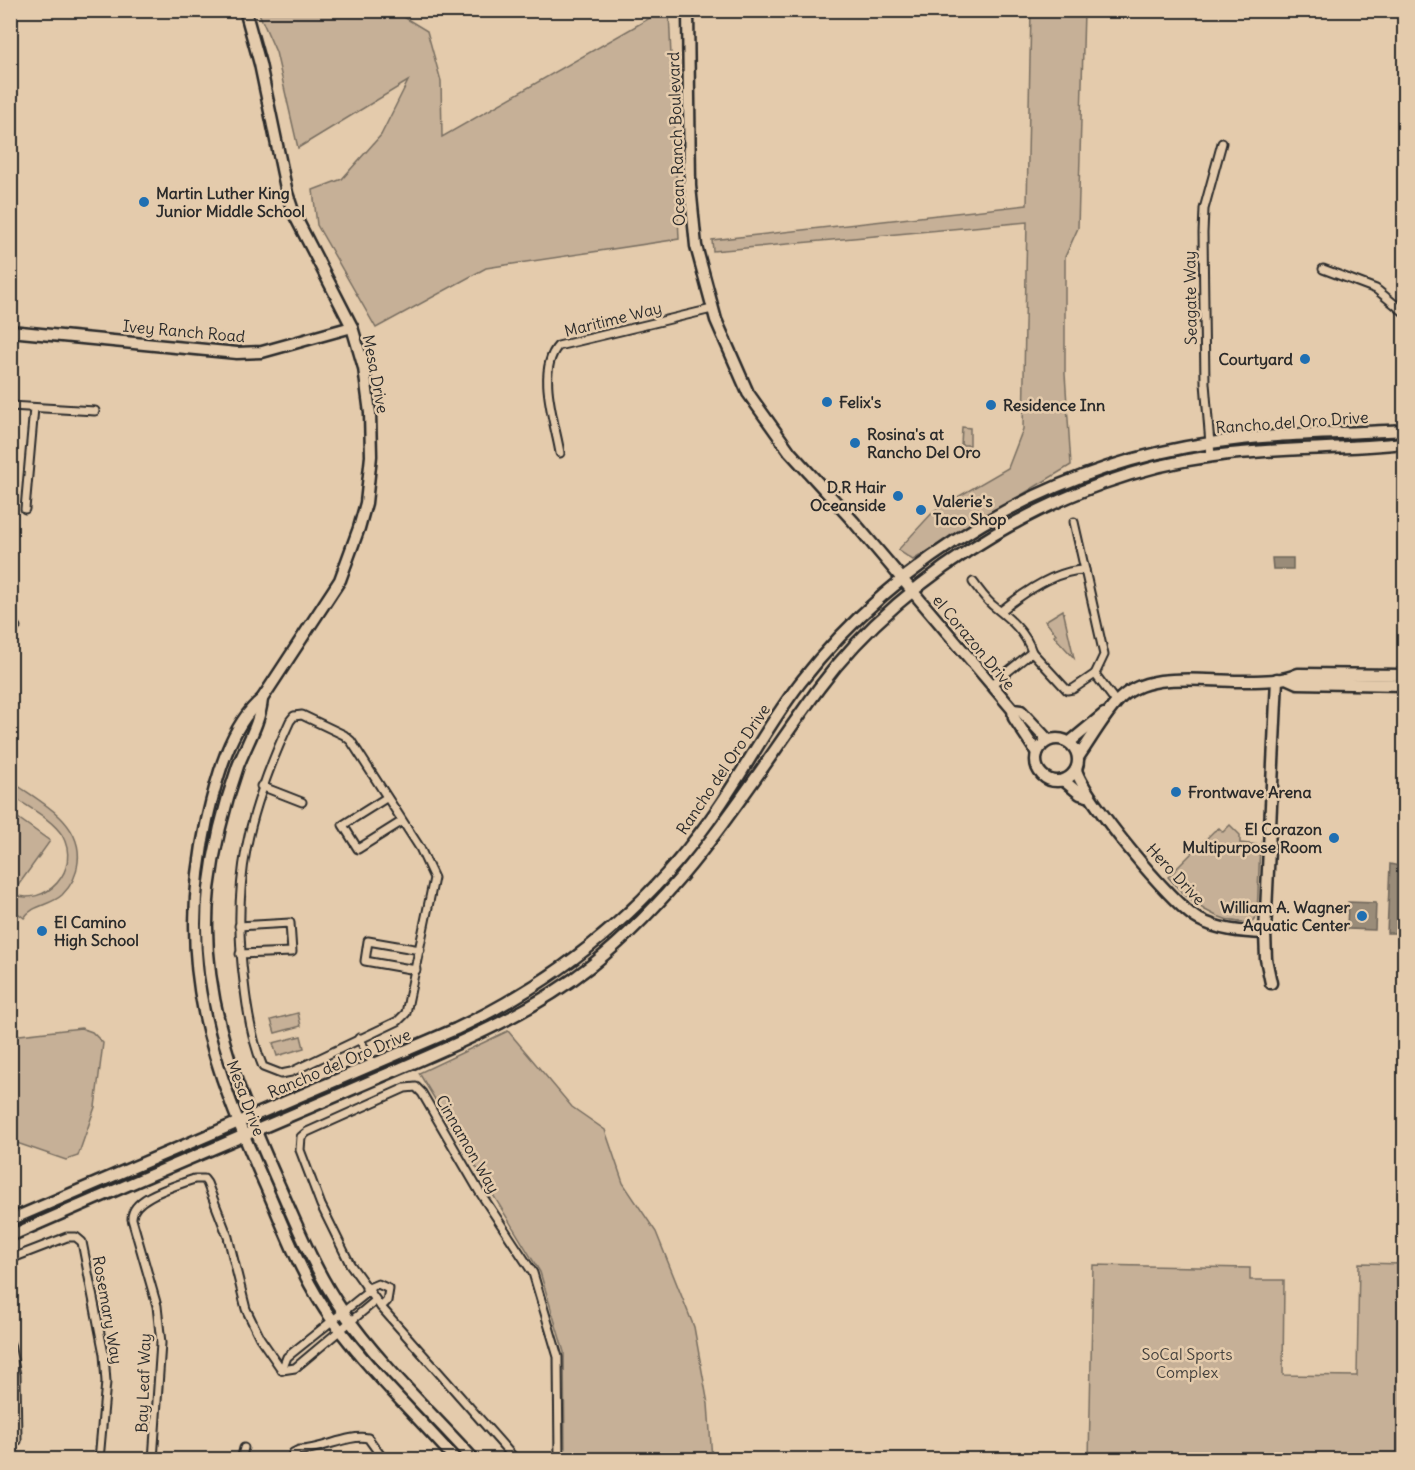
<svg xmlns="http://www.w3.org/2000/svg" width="1415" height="1470" font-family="Delius,sans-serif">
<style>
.green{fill:#c6b097;stroke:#786e61;stroke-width:1.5}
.water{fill:#9a8c79;stroke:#6e655a;stroke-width:1.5}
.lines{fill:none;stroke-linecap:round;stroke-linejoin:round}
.street-casing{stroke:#2b2b2b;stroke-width:11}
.secondary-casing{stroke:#2b2b2b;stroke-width:15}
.street{stroke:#e4cbac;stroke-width:7}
.secondary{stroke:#e4cbac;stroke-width:10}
.poi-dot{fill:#1f6fb2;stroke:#e4cbac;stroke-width:2}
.labels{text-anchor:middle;stroke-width:5;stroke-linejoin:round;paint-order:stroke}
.street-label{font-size:16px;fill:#2b2b2b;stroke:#e4cbac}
.poi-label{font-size:16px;font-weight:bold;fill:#2b2b2b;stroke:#e4cbac;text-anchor:start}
.park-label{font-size:16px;fill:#423f3b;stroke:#e4cbac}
</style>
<rect width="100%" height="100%" fill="#e4cbac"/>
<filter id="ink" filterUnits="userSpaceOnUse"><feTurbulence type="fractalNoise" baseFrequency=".0167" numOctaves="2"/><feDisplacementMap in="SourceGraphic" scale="12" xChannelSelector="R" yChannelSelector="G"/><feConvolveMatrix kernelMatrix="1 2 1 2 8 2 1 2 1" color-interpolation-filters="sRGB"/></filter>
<g filter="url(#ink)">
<!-- green -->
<g class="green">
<path d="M258,11H394L427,31L441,81L442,137L662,11H669L679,239L486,268L376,328L317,225L313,190L342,179L381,135L408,81L298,148L276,52Z"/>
<path d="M1031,11H1084L1078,228L1065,257V374L1071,465L913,560L898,550L935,510L1008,468L1023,429L1027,222L713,251L712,240L1027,205Z"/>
<path d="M962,427L970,428V445H961Z"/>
<path d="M1063,610L1074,658L1054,636L1056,634L1045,621Z"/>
<path d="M11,781C38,801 83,821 78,862C77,875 71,886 62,895C50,906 33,904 24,918L11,908V894C46,908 82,870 62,835C51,818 27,807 11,795Z"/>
<path d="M11,813L50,841L17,887L11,883Z"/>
<path d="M1230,825L1240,835V843L1260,845L1257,915L1251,923C1216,923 1190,903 1168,877L1214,831L1219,828L1223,832Z"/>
<path d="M298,1013L301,1026L275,1033L271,1020Z"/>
<path d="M81,1028L92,1032L103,1043L95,1107L78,1156L66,1160L11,1141V1036Z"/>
<path d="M508,1031L572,1107L605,1130L623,1183L656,1232L694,1327L708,1404L712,1459H565L564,1352L540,1272L419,1073Z"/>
<path d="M301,1036L304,1048L277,1056L273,1043Z"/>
<path d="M1359,1263L1404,1264V1459H1089L1093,1265L1250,1268V1280H1284L1283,1375L1357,1376Z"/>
</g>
<!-- water -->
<g class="water">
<path d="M1272,558H1293V569H1273Z"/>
<path d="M1390,864L1404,867V933H1387Z"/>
<path d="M1348,902L1376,903L1375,930L1347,929Z"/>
</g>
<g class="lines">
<!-- street casing -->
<g class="street-casing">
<g id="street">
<path d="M1323,269L1376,289L1404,312"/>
<path d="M10,406L95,411"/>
<path d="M560,453C555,422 536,371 558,346L712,309"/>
<path d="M1211,456L1205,383L1203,233L1204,209L1222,143"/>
<path d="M25,509L34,408"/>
<path d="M1074,522L1085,570"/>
<path d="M973,582C980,591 987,602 996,608C1011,620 1026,633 1032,652"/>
<path d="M1001,611C1023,593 1055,570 1085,570L1104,655L1095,674L1116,702"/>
<path d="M10,627H16"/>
<path d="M991,685L1032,652L1067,690L1073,689L1095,674"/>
<path d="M302,715L344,735L351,741L420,848L434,878L406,1013L398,1021L291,1072L281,1074L263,1067C252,1041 247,1010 244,982C231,881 248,812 290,721L294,716Z"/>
<path d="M261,786L302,802"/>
<path d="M386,798L343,825L358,849L401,822"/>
<path d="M239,926L290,923L292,952L240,954"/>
<path d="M416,970L365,961L368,941L420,950"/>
<path d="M359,1038L373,1064"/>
<path d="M10,1259L67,1237H76L82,1242L104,1354L106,1382L99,1460"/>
<path d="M366,1289L378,1284L389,1289L387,1301L381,1307"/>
<path d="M10,1344L16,1375L17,1441"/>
<path d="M282,1370L295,1368L375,1301"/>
<path d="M282,1370L287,1357L368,1292"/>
<path d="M153,1460L161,1343L157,1306L132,1219C131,1197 176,1186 194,1179H204L207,1183L228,1237L246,1309L260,1338L282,1370"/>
<path d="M241,1460L244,1448"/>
<path d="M291,1460L293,1453L299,1450C322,1450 348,1434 368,1438L384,1460"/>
<path d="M516,1460L381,1307L350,1264L321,1205L300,1150L301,1137L307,1132L405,1088L416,1087L422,1093L479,1191L533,1273L558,1357L559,1460"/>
</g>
</g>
<!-- secondary casing -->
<g class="secondary-casing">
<g id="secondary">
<path d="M245,10L260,64L287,193L294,214L352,327L364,368L370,413L371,456L366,503L359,528L340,580L262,699C230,725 216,780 207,820C175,968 211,1063 270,1196C288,1238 305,1283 333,1321C369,1370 415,1414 456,1460"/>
<path d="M688,10L690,186L696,246L716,320L748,393L790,452L853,521L1013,710L1014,718L1037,753"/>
<path d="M10,331L237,353L262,352L352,327"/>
<path d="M1288,679L1297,683L1404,685"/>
<path d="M262,699C260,723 247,743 238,766C224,806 214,847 209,889C197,994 238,1092 279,1185C298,1228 315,1271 342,1310C379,1364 430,1411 474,1460"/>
<path d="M1013,710L1021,711L1048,740"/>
<circle cx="1057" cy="760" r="21"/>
<path d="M1070,742L1104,714"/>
<path d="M1079,756C1091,739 1102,719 1116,703C1143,670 1201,681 1239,681C1258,681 1280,682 1298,674L1404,675"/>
<path d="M1076,770C1085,799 1171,904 1198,919C1219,930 1241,932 1265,933"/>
<path d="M1063,780L1080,794L1087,796"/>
<path d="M1271,983L1266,959L1265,933L1277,679"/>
<path d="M10,1220L456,1029C557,981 643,913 709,821C742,776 766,727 800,683C900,555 1049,467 1210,443C1274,433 1339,434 1404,430"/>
<path d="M10,1236C130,1183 251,1133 371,1081C449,1047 525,1018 592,965C689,887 747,787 819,688C907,569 1067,475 1213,456C1276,447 1341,450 1404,443"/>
</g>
</g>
<!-- street -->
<use href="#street" class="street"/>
<!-- secondary -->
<use href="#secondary" class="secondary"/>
</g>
</g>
<!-- markers -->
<g class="poi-dot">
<circle cx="144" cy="202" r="6"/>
<circle cx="1305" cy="359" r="6"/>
<circle cx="827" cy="402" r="6"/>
<circle cx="991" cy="405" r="6"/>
<circle cx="855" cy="443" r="6"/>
<circle cx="898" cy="496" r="6"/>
<circle cx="921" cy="510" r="6"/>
<circle cx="1176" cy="792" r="6"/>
<circle cx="1334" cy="838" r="6"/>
<circle cx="1362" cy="916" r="6"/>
<circle cx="42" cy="931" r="6"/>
</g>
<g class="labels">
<!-- street labels -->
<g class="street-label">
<text transform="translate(676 139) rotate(-92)" y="6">Ocean Ranch Boulevard</text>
<text transform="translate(1190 298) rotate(-91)" y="6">Seagate Way</text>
<text transform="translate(613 319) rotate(-14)" y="6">Maritime Way</text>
<text transform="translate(184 331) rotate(5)" y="6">Ivey Ranch Road</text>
<text transform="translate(376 374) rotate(79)" y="6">Mesa Drive</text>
<text transform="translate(1292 422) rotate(-4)" y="6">Rancho del Oro Drive</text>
<text transform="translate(974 642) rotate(50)" y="6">el Corazon Drive</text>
<text transform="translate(723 769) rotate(-56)" y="6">Rancho del Oro Drive</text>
<text transform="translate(1176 874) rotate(47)" y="6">Hero Drive</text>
<text transform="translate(339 1063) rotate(-23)" y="6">Rancho del Oro Drive</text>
<text transform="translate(246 1098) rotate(69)" y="6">Mesa Drive</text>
<text transform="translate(468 1144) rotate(60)" y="6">Cinnamon Way</text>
<text transform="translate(108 1310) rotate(80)" y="6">Rosemary Way</text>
<text transform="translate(143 1383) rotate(-88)" y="6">Bay Leaf Way</text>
</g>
<!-- poi labels -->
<g class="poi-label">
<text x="156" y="199">Martin Luther King<tspan x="156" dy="18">Junior Middle School</tspan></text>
<text x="1293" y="365" text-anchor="end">Courtyard</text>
<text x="839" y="408">Felix's</text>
<text x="1003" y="411">Residence Inn</text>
<text x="867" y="440">Rosina's at<tspan x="867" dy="18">Rancho Del Oro</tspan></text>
<text x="886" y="493" text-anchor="end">D.R Hair<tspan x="886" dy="18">Oceanside</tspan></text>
<text x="933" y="507">Valerie's<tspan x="933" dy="18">Taco Shop</tspan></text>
<text x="1188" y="798">Frontwave Arena</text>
<text x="1322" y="835" text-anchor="end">El Corazon<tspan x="1322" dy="18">Multipurpose Room</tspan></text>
<text x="1350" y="913" text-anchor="end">William A. Wagner<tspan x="1350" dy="18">Aquatic Center</tspan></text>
<text x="54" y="928">El Camino<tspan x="54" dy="18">High School</tspan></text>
</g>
<!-- park labels -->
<g class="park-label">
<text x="1187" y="1360">SoCal Sports<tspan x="1187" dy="18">Complex</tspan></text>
</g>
</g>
<!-- margin -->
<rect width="1415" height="1470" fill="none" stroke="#e4cbac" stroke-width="36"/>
<rect x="18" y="18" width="1379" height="1434" fill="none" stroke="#2b2b2b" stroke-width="2" filter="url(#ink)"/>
</svg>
